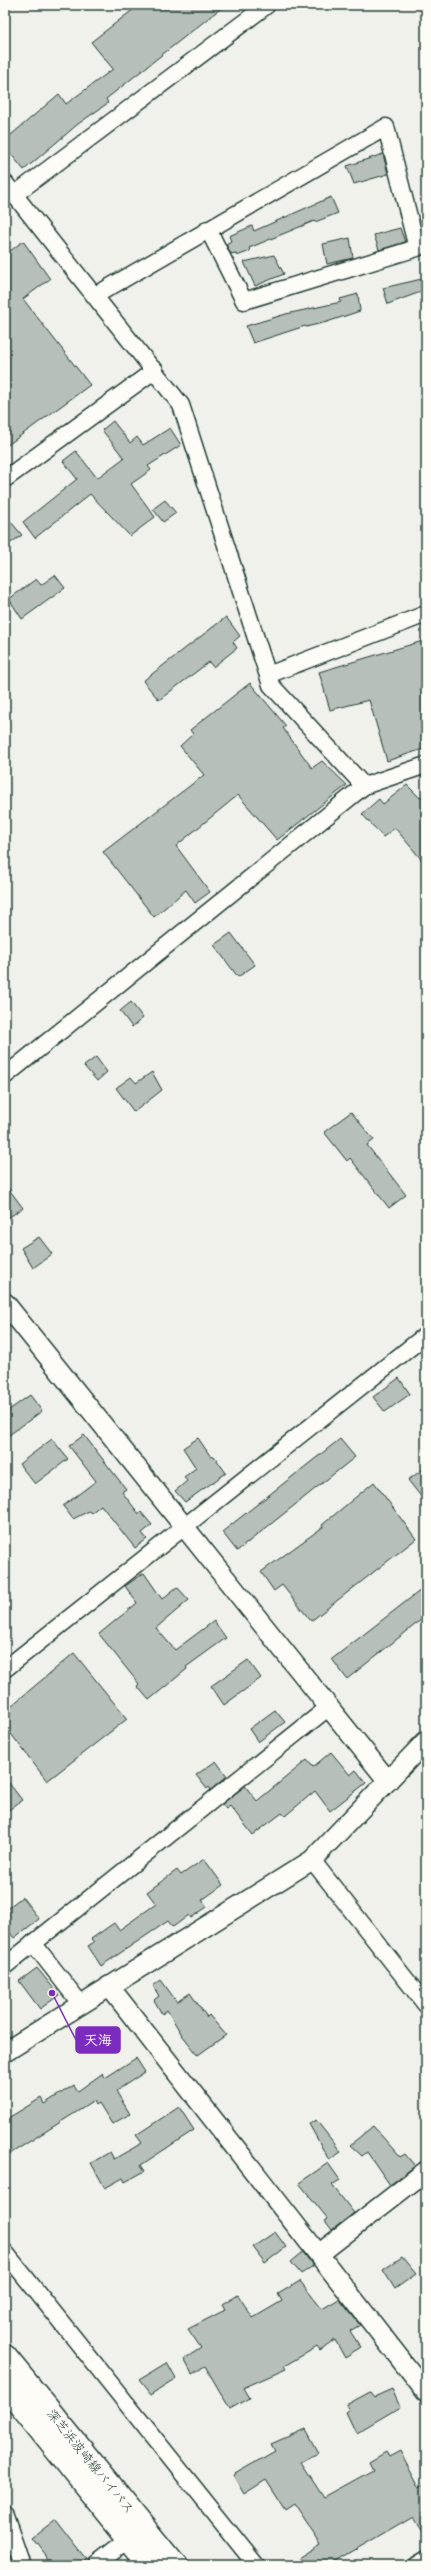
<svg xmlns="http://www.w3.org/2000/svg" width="431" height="2570" font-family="Mynerve,'Klee One',sans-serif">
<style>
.building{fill:#b6bfb8;stroke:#1f3d34}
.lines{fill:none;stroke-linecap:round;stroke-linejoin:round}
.minor-casing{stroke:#1f3d34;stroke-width:19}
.tertiary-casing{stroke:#1f3d34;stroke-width:22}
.secondary-casing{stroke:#1f3d34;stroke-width:25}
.minor{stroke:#fdfcf7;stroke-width:16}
.tertiary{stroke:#fdfcf7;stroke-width:19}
.secondary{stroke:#fdfcf7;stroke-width:22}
.labels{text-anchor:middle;stroke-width:4;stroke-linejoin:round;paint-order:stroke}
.street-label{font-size:13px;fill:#1f3d34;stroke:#fdfcf7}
.leader{fill:none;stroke:#7b2cbf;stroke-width:1.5}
.callout-dot{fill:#7b2cbf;stroke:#fdfcf7;stroke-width:1.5}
.callout{fill:#7b2cbf;stroke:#7b2cbf;stroke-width:1.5}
.callout-label{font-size:14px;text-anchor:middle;font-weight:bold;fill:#fff}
</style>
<rect width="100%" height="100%" fill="#f0f1eb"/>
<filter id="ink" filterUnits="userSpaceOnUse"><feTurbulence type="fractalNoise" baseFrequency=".025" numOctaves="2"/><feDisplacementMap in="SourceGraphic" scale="8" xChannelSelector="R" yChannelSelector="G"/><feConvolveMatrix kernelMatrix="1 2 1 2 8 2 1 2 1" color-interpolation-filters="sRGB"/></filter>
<g filter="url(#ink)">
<!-- building -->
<g class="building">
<path d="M139,5H225L106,99L108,103L78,124L24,170L5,147V140L59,94L66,104L113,69L91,42Z"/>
<path d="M383,154L388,174L354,184L347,166Z"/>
<path d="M331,197L338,213L315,222L314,221L249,248L250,251L237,256L236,253L231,254L226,244L231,241L229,236L252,226L254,231Z"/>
<path d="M400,228L405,242L379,250L374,235Z"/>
<path d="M350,238L353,258L327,264L323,244Z"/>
<path d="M23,241L50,279L23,299L90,385L5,447V255Z"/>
<path d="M274,255L284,274L255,286L244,262Z"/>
<path d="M426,278V290L388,304L383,288Z"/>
<path d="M358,294L360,311L327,322L306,327L305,326L253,343L246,326L286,314L341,302L340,299Z"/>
<path d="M113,421L130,443L137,437L143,445L170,428L181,445L148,466L151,470L131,484L155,517L130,536L90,494L35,538L23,522L77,479L63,461L76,451L97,478L124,458L102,430Z"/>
<path d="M165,500L176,513L163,522L153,509Z"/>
<path d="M5,515L22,535L5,547Z"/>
<path d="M55,575L65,588L22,619L9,599L36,579L41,585Z"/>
<path d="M226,617L240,636L233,642L237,648L213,667L209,662L159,700L143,681Z"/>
<path d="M426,640V748L387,761L369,700L330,710L319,672Z"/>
<path d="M250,683L286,726L283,728L312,768L322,761L347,785L277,840L238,795L176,846L210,892L195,903L186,890L154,917L103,852L204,775L180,746L193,734L190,730Z"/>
<path d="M407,785L420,798L426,794V865L395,828L383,837L362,814L379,799L383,804Z"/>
<path d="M231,933L255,965L238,977L214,945Z"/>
<path d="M131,1002L143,1018L132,1027L120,1011Z"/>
<path d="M96,1057L107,1072L97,1081L84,1066Z"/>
<path d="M152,1072L162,1090L134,1112L116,1088L131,1077L136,1083Z"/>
<path d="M351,1112L374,1140L367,1145L406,1195L389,1208L350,1158L347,1161L324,1132Z"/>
<path d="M5,1184L23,1208L5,1220Z"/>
<path d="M39,1237L52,1254L33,1268L21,1248Z"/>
<path d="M399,1378L410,1394L385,1412L373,1397Z"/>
<path d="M30,1395L42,1411L5,1438V1413Z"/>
<path d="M84,1435L126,1489L122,1492L139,1514L141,1512L152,1525L142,1533L147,1539L135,1548L101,1505L91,1513L89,1511L73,1519L63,1506L96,1481L69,1446Z"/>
<path d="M198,1438L211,1457L214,1456L226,1473L185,1502L175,1491L187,1481L184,1477L196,1468L183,1448Z"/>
<path d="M52,1439L68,1459L35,1484L19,1464Z"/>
<path d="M340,1439L355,1457L237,1551L222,1532Z"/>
<path d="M426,1467V1503L408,1480Z"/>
<path d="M374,1482L416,1539L311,1621L282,1585L274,1591L261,1572L323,1527L322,1525Z"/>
<path d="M144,1573L162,1599L177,1587L189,1600L156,1628L175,1650L214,1621L226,1638L186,1667L187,1669L149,1700L137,1686L139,1684L99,1634L137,1603L125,1586Z"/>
<path d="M426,1586V1616L347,1679L332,1659Z"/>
<path d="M74,1653L127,1719L47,1781L5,1726V1711Z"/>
<path d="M248,1660L261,1678L224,1705L211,1686Z"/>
<path d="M275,1710L285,1722L258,1742L249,1729Z"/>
<path d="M331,1752L350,1775L356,1770L366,1783L330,1811L315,1791L285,1816L282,1813L253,1835L230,1806L226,1809L222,1804L245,1786L257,1801L307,1760L313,1767Z"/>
<path d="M216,1761L227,1776L211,1790L209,1787L207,1789L196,1775Z"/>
<path d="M5,1778L22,1800L5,1813Z"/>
<path d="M204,1859L223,1885L202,1900L207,1907L191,1918L189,1915L173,1927L168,1921L101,1966L88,1946L94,1942L91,1939L114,1923L119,1930L156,1904L147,1892L177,1870L181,1875Z"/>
<path d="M22,1897L39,1919L14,1938L5,1927V1910Z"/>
<path d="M37,1968L59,1995L40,2009L19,1981Z"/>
<path d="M161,1980L177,2002L190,1993L207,2017L209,2015L226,2035L198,2055L182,2035L167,2010L162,2014L154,2000L159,1996L153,1986Z"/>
<path d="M136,2058L145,2072L116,2091L130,2114L112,2124L99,2103L96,2105L94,2101L5,2157V2120L41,2098L44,2104L74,2085L78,2091L103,2073L105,2078Z"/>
<path d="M179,2107L194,2130L141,2165L145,2171L125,2182L123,2178L105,2188L91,2163L110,2152L114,2159L142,2143L136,2135Z"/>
<path d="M316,2120L341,2152L329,2160L309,2124Z"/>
<path d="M373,2126L400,2157L405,2154L415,2166L390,2185L367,2152L362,2156L350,2145Z"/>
<path d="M328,2163L340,2180L332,2185L354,2213L332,2230L325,2221L328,2219L299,2183Z"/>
<path d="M275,2232L286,2247L265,2263L253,2247Z"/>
<path d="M303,2252L313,2266L301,2274L291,2262Z"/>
<path d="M402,2257L416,2274L395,2289L383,2270Z"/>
<path d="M300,2281L322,2309L339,2299L360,2325L350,2331L361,2348L345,2358L335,2340L320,2351L317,2347L284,2366L286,2369L243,2388L249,2398L230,2409L205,2366L192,2374L184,2359L201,2348L188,2329L225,2310L222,2305L238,2295L253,2318L282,2301L278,2294Z"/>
<path d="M167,2363L176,2379L151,2395L139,2380Z"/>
<path d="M392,2389L400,2407L356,2433L346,2412L349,2410L346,2405L370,2392L374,2397Z"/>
<path d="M305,2429L318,2453L301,2462L324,2497L373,2470L369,2462L386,2452L389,2457L400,2451L419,2486L426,2482V2536L413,2516L329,2565H288L321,2544L295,2505L286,2511L266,2480L244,2494L233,2475L275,2451L271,2444Z"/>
<path d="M56,2519L87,2559L79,2565H53L32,2538Z"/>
</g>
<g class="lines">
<!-- minor casing -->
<g class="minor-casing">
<g id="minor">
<path d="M5,183L181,405L271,685L364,786L426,765"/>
<path d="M14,195L267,5"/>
<path d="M96,295L386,127L417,248L244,301L208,229"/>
<path d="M5,479L155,370"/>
<path d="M268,675L426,614"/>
<path d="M5,1076L364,786"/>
<path d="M5,1669L426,1335"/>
<path d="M312,1860L426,2005"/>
<path d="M33,1943L80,2003"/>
<path d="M5,1966L329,1707"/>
<path d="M5,2252L256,2565"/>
<path d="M5,2516L22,2565"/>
<path d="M96,2565L136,2534"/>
<path d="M416,2565L426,2559"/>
</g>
</g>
<!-- tertiary casing -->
<g class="tertiary-casing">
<g id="tertiary">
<path d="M5,1303L388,1781"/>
<path d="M109,1986L426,2392"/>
<path d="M5,2052L312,1860L426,1741"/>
<path d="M319,2254L426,2171"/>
</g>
</g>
<!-- secondary casing -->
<g class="secondary-casing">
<g id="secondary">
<path d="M5,2356L176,2565"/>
<path d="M5,2387L149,2565"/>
</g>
</g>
<!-- minor -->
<use href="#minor" class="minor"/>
<!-- tertiary -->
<use href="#tertiary" class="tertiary"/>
<!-- secondary -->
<use href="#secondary" class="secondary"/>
</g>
</g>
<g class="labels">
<!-- street labels -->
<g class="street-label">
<text transform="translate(91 2461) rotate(51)" y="5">深芝浜波崎線バイパス</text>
</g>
</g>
<!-- callouts -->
<path class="leader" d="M52 1993L76 2040"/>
<circle class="callout-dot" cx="52" cy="1993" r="4"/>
<rect class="callout" x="76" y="2027" width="44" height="26" rx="4"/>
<g class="callout-label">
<text x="98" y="2045">天海</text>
</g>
<!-- margin -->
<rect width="431" height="2570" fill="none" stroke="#fdfcf7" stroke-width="20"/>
<rect x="10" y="10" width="411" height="2550" fill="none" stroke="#1f3d34" stroke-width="1.5" filter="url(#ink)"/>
</svg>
